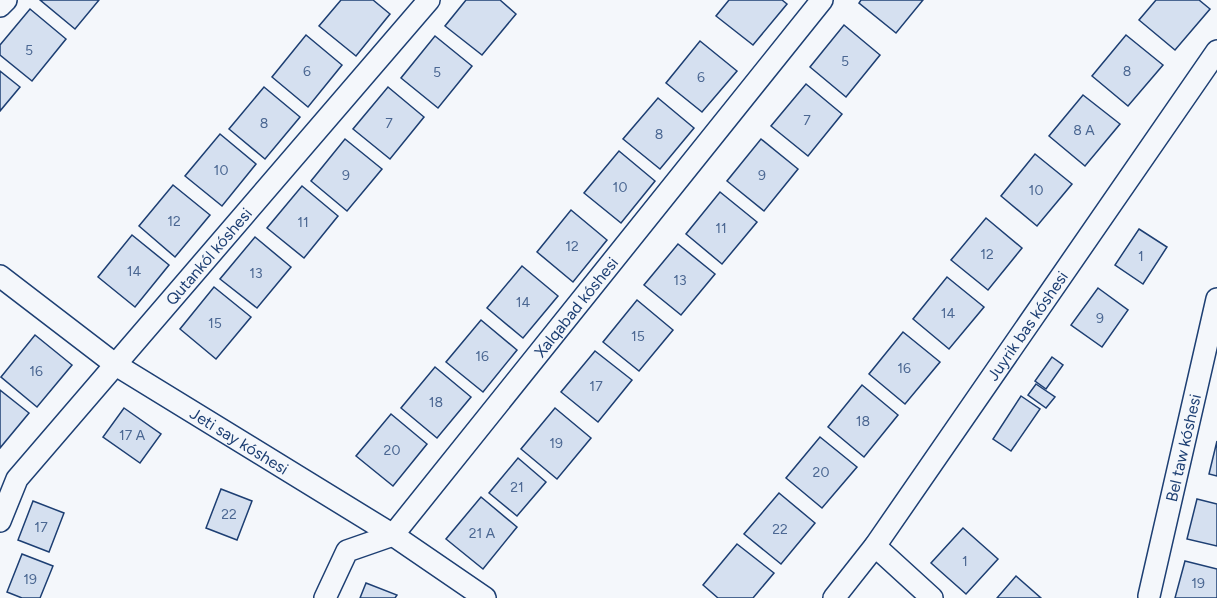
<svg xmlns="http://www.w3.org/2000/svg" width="1217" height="598" font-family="Figtree,sans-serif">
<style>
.building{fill:#d5e0f0;stroke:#1d3f73;stroke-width:1.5}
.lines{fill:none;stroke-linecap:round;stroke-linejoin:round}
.street-casing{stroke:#1d3f73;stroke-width:24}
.street{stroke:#f4f7fb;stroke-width:21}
.labels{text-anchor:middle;stroke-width:4.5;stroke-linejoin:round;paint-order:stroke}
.number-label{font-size:14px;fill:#4b6792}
.street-label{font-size:16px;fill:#1d3f73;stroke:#f4f7fb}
</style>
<rect width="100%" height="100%" fill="#f4f7fb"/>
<!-- building -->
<g class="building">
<path d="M40,0H99L75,29Z"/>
<path d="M341,0H373L390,14L356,56L319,26Z"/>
<path d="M466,0H500L516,14L482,55L445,26Z"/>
<path d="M729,0H782L787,4L753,45L716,16Z"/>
<path d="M861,0H923L896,33L859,3Z"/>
<path d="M1156,0H1199L1210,9L1175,50L1139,20Z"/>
<path d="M30,9L66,39L32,81L0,55V45Z"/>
<path d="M844,25L880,55L846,97L810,67Z"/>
<path d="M306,35L342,65L308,107L272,77Z"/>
<path d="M1126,35L1163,65L1128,106L1092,76Z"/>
<path d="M435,36L472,66L438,108L401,78Z"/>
<path d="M700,41L737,71L702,112L666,83Z"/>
<path d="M0,71L20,87L0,111Z"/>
<path d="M806,84L842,114L808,156L771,126Z"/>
<path d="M264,87L300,117L265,159L229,129Z"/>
<path d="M388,87L424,117L390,159L353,129Z"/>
<path d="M1083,95L1120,124L1085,166L1049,136Z"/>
<path d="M658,98L694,128L660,169L623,139Z"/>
<path d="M220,134L256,164L222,206L185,176Z"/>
<path d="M345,139L382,169L347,211L311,181Z"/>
<path d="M761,139L798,169L764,211L727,181Z"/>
<path d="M619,151L655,181L621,223L584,193Z"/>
<path d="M1035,154L1072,184L1037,226L1001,196Z"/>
<path d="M173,185L210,215L175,257L139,226Z"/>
<path d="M302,186L338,216L304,258L267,228Z"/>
<path d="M720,192L757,222L722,264L686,234Z"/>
<path d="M571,210L607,240L573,282L537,252Z"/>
<path d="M986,218L1022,248L988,290L951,260Z"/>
<path d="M1139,229L1167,247L1143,284L1115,265Z"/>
<path d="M132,235L169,265L135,307L98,277Z"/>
<path d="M255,237L291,267L257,308L220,279Z"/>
<path d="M678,244L715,274L681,315L644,285Z"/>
<path d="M522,266L558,296L523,338L487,308Z"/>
<path d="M947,277L984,307L949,349L913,319Z"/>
<path d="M214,287L251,317L216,359L180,329Z"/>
<path d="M1098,288L1128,310L1102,347L1071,325Z"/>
<path d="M637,300L673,330L639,371L603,342Z"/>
<path d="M481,320L517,350L483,392L446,362Z"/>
<path d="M903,332L940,362L905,404L869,374Z"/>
<path d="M35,335L72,365L37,407L1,377Z"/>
<path d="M595,351L632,380L598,422L561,392Z"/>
<path d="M1052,357L1063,365L1046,389L1035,381Z"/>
<path d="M435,367L471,397L437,438L401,408Z"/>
<path d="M1036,384L1055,397L1046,408L1028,395Z"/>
<path d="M862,385L898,415L864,457L828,427Z"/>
<path d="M0,390L29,413L0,448Z"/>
<path d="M1021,396L1040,409L1011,451L993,439Z"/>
<path d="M124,408L161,434L140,463L103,437Z"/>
<path d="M555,408L591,438L557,479L521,449Z"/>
<path d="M391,414L427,444L393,486L356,456Z"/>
<path d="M820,437L857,467L822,508L786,478Z"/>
<path d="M1217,441V476L1209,474Z"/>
<path d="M518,458L546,482L517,516L489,493Z"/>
<path d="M221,489L252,501L237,540L206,528Z"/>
<path d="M779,493L815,523L781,564L744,534Z"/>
<path d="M481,497L517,527L483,569L446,539Z"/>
<path d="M1197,499L1217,504V546L1187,539Z"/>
<path d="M33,501L64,513L49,552L18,540Z"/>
<path d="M963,528L998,559L966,594L931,563Z"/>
<path d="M737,544L774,573L753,598H718L703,585Z"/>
<path d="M22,554L53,566L40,598H22L7,592Z"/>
<path d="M1185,561L1217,569V598H1175Z"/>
<path d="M1016,576L1041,598H997Z"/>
<path d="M366,583L397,595L395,598H360Z"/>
</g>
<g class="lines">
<!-- street casing -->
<g class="street-casing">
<g id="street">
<path d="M0,6L6,0"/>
<path id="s1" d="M0,276L116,365L393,535L485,598"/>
<path id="s2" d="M0,521L17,479L429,0"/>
<path d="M875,546L932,598"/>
<path id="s3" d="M1149,596L1217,299"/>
<path id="s4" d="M325,598L347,551L393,535L822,0"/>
<path id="s5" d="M834,598L875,546L1217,51"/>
</g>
</g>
<!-- street -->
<use href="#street" class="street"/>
</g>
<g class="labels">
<!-- number labels -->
<g class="number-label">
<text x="29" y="55">5</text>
<text x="845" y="66">5</text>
<text x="307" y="76">6</text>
<text x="1127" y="76">8</text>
<text x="437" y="77">5</text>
<text x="701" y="82">6</text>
<text x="807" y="125">7</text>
<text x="264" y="128">8</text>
<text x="389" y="128">7</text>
<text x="1084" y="135">8 А</text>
<text x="659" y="139">8</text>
<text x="221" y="175">10</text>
<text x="346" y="180">9</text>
<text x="762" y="180">9</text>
<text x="620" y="192">10</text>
<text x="1036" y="195">10</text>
<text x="174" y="226">12</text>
<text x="303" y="227">11</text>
<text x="721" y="233">11</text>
<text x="572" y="251">12</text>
<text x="987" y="259">12</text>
<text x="1141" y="261">1</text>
<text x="134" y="276">14</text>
<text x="256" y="278">13</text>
<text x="680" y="285">13</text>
<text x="523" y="307">14</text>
<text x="948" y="318">14</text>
<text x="1100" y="323">9</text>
<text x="215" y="328">15</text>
<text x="638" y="341">15</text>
<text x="482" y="361">16</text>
<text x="904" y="373">16</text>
<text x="36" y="376">16</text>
<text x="596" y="391">17</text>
<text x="436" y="407">18</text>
<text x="863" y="426">18</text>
<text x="132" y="440">17 А</text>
<text x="556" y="448">19</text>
<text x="392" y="455">20</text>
<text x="821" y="477">20</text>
<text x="517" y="492">21</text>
<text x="229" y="519">22</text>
<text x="41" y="532">17</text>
<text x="780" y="534">22</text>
<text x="482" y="538">21 А</text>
<text x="965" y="566">1</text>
<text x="30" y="584">19</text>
<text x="1198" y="588">19</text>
</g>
<!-- street labels -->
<g class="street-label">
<text dy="6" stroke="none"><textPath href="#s2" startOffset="339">Qutankól kóshesi</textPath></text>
<text dy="6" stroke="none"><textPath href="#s4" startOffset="393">Xalqabad kóshesi</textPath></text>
<text dy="6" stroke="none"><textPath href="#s5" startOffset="334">Juyrik bas kóshesi</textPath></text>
<text dy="6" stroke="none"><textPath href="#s1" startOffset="291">Jeti say kóshesi</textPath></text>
<text dy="6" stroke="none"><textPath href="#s3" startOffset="152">Bel taw kóshesi</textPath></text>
</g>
</g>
</svg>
